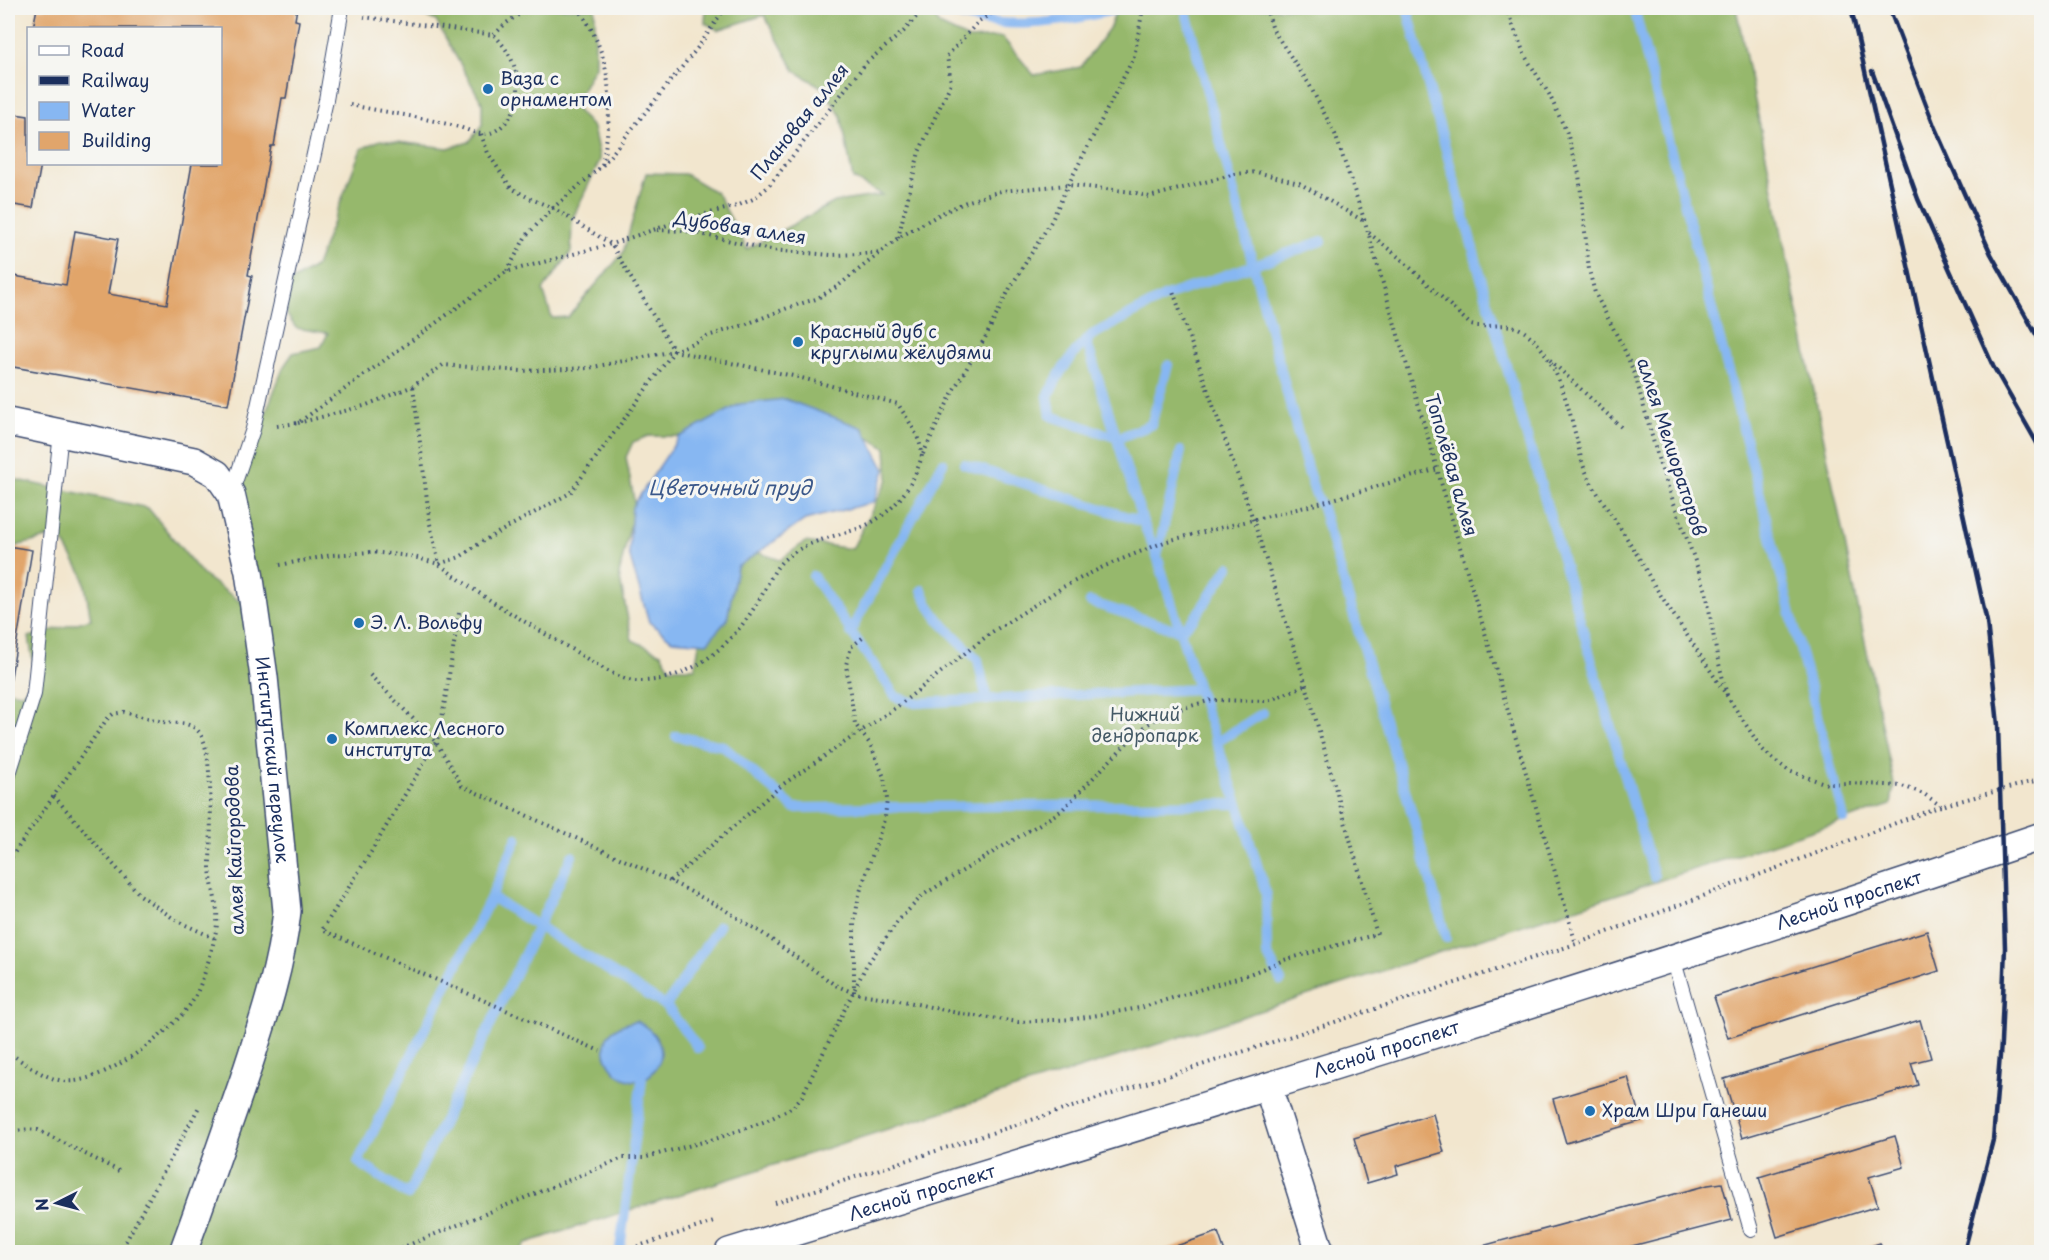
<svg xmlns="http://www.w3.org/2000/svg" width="2049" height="1260" font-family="'Playpen Sans',sans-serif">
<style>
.forest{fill:#96b86c;stroke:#587465;stroke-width:1.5;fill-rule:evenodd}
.water{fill:#87b7f2;stroke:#5173a8;stroke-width:1.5}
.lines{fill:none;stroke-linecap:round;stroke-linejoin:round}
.stream{stroke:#87b7f2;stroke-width:10}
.building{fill:#e1a56b}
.service-casing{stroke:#3b4a6f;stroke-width:16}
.minor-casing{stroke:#3b4a6f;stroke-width:30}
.path{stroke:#3b4a6f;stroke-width:4;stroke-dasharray:1.5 4.5;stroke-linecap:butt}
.service{stroke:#fff;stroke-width:14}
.minor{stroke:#fff;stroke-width:27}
.rail{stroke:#1b2f5e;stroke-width:4.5}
.poi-dot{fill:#1f6fb2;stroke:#f6f6f2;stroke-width:2}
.labels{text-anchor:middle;stroke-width:6;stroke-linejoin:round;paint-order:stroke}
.poi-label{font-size:18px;fill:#1b2f5e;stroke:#f6f6f2;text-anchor:start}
.street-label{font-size:18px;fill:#1b2f5e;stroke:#f6f6f2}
.park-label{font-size:18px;fill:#445966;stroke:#f6f6f2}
.water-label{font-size:20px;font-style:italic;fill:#3b588a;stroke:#f6f6f2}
</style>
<rect width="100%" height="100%" fill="#f6f6f2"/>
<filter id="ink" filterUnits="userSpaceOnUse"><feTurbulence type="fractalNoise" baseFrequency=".0167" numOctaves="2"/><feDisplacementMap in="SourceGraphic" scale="12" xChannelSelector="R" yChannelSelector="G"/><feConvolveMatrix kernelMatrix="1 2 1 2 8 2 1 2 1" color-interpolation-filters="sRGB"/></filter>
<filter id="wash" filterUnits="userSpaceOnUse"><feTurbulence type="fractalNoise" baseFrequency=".008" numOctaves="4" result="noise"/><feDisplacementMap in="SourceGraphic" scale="24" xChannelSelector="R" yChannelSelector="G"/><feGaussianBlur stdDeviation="1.35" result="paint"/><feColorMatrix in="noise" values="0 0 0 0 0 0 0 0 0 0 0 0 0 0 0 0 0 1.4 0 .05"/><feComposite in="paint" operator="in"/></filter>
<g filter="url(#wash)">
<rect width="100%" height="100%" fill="#f2e6ce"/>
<!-- forest -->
<path class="forest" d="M407,8H595V66L573,106L593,128L600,160L572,220L571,252L543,290L552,318L568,317L623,253L646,173L685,174L717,193L747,249L835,202L883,195L853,179L841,116L823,88L795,71L764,15L718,30L705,23L706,8H930L939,25L969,39L1002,37L1034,75L1081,67L1110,27L1116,11L1128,8H1736L1894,784L1891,805L1177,1038L526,1243L519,1252H8V691L22,693L36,680L29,637L91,619L83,575L59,535L8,548V478L148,508L203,575L241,602L233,495L284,366L293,353L321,347L328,333L296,328L287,315L286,285L316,266L361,149L380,140L448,148L469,142L482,125V103L436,21ZM648,436L871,439L886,448L888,479L852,549L805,542L780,560L751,550L736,556L703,621L695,668H670L661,653L632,640L619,574L635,505L626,457L633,442Z"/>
<!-- water -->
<g class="water">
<path d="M785,399L863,428L885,470L874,502L805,520L737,567L727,620L707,643L672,640L649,622L629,554L632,507L679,437L740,404Z"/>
<path d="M636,1021C654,1029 669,1049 656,1068C628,1111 568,1033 636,1021Z"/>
</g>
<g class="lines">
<!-- stream -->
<g class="stream">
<path d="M938,8C997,33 1061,24 1121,8"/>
<path d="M1185,8L1307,468L1315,493L1322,508L1413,817L1446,938"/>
<path d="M1407,8L1485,292L1654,876"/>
<path d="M1634,8L1844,819"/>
<path d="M1086,340L1143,522L1157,556L1198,689L1238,804L1266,893L1267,954L1281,981"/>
<path d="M1168,365L1151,425L1118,438L1051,416L1048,396L1060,373L1076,351L1092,335L1166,296L1322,241"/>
<path d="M964,464L1143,522"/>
<path d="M1157,556L1181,451"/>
<path d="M813,576L896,697L915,703L1198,689"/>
<path d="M922,590L928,604L939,620L978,660L987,700"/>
<path d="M1090,602L1180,631L1194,619L1229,567"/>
<path d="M850,632L943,463"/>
<path d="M676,736L723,746L794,808L1238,804"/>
<path d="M1217,742L1263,713"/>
<path d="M517,838L491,897L358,1162L408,1195L572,856"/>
<path d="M491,897L666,1006L698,1048"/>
<path d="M666,1006L719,926"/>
<path d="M620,1249L642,1079"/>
</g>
</g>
<g id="blocks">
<!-- building -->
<g class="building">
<path d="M37,8H297L295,20L299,21L286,98H282L274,146H271L248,275L252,276L228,405L8,366V275L66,285L75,231L118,239L108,294L167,304L192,164H220V28H33Z"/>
<path d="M8,113L28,116V164H41L33,208L8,204Z"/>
<path d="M8,546L32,550L9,689L8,688Z"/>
<path d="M1927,931L1939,971L1728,1038L1714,997Z"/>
<path d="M1920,1020L1931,1058L1911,1063L1918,1085L1742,1138L1724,1079Z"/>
<path d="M1628,1077L1641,1121L1566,1143L1553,1099Z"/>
<path d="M1433,1114L1444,1152L1396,1166L1398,1174L1367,1183L1354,1138Z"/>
<path d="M1895,1136L1904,1167L1869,1177L1878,1206L1777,1237L1759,1177Z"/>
<path d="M1722,1183L1732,1220L1609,1252H1460L1708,1185Z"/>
<path d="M1218,1232L1225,1252H1158Z"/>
<path d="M1880,1243L1883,1252H1853Z"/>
</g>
</g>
</g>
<g filter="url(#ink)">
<use href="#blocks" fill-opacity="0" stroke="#3b4a6f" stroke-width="1.5"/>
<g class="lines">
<!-- service casing -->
<g class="service-casing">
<g id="service">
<path d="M231,494L253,429L326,100L342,8"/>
<path d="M8,777L34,694L61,432"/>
<path d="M1673,958L1751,1230"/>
</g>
</g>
<!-- minor casing -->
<g class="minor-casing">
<g id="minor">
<path id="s1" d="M8,422L194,461L217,474L231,494L249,572L264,677L287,911C281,969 262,1024 244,1079C224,1137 204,1195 183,1252"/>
<path d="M1268,1087L1320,1252"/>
<path id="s2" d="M729,1252C1168,1118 1607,984 2042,836"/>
</g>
</g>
<!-- path -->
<g class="path">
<path d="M578,8C614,58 614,106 602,165"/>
<path d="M1266,8L1273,30L1309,84L1335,134L1365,222L1576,944"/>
<path d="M1506,8L1525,56L1549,94L1567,133L1579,174L1589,270L1595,293L1624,349L1635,375L1660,465L1706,591L1717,656L1727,695"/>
<path d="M494,35L505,24L528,8"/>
<path d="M350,105C385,112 421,117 455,126C465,128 476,135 486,134C504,131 518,110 518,93C519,70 510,51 494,35L364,17"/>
<path d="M481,134L488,153L511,188L531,199L553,208L611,244L674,351"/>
<path d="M657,230L687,231L771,250L831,255L862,254L881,252L898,238L940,214L966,202L1001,191L1068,185L1133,192L1149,197L1235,174L1257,172L1299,183L1365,222"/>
<path d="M1369,233L1401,259L1471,325C1487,329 1505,321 1520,329C1553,347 1568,403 1576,437C1579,448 1581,462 1586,472C1591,485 1600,496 1607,508C1623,532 1639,556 1652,582L1762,749L1774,760L1789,771L1827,784L1850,783L1902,786L1924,794L1941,806"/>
<path d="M898,238L919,152L951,83L947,56L979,21L1000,8"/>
<path d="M507,271L526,236L553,208L602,166L699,46L725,8"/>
<path d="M1550,360L1621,427"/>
<path d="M298,423L364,406L413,386L443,365L522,371L588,368L674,351L798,377L898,404C907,419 919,434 922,453C922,458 919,465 917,470C906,497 885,519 857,529C833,537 807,541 786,558C773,568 768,586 759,600C733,644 692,682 637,681C620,681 591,661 576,652C529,624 482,598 439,564L430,524L413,386"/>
<path d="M277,426L298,423L506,272L611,244L686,219L737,206L753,199L768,187L866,63L904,31L917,16L921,8"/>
<path d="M923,454L954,389L985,338L1010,288L1052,220L1068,185L1134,57L1143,8"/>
<path d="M280,565L332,555L371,552L410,556L439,564L460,557L483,541L570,493L674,351L711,335L744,325L790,307L816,299L838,286L881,252"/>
<path d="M459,613L440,731L436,742L371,852L322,930L600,1051"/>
<path d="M370,675L436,742L462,786L670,881L720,907L762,933L835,985L854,993L899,1000L962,1014L1018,1022L1074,1019L1140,1008L1247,975L1284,960L1377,934L1306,685L1253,519L1173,291"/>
<path d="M54,796L140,895L177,921L214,938"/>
<path d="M8,862L107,719L113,714L124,712C137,716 151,719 164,722C172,723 183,722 191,726C194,727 200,732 201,735C213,754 211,836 210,861C209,882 219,904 217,924C215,942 202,987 192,1002C172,1032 101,1086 64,1081C43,1078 25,1063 8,1052"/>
<path d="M670,881L782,785L898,706L992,632L1063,587L1105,566L1167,541L1309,506L1438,469"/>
<path d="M854,992V924L859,895L885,817L887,799L884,777L870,744L855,724L846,665L851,647L865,636"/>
<path d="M8,1135C18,1129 26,1129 38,1130L119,1171"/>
<path d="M775,1203L1576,944L1941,806L2042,779"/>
<path d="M401,1248L623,1158H643L718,1138L766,1121L793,1107L802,1096L866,966L898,921L923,895L1061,811L1130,740L1148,724L1166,713L1212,700L1268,701L1306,685"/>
<path d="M120,1252L200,1105"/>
<path d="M620,1252L717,1221"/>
</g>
<!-- service -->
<use href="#service" class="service"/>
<!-- minor -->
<use href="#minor" class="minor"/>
<!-- rail -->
<g class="rail">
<path d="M1851,8L1987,622L1998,725L2005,948L2001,1043L1993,1140L1964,1252"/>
<path d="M1889,8L1935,128L1991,254L2042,345"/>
<path d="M1872,71L1918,199L1993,366L2042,452"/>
</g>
</g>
</g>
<!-- markers -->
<g class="poi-dot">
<circle cx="488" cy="89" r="6"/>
<circle cx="798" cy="342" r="6"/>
<circle cx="359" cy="623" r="6"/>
<circle cx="332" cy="739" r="6"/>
<circle cx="1590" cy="1111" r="6"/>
</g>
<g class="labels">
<!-- poi labels -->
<g class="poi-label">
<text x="500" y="85">Ваза с<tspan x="500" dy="21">орнаментом</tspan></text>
<text x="810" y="338">Красный дуб с<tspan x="810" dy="21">круглыми жёлудями</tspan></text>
<text x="371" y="629">Э. Л. Вольфу</text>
<text x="344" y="735">Комплекс Лесного<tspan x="344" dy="21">института</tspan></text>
<text x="1602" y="1117">Храм Шри Ганеши</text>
</g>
<!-- street labels -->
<g class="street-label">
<text transform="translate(800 122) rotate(-51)" y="6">Плановая аллея</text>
<text transform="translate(740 228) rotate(9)" y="6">Дубовая аллея</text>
<text transform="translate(1671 447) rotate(72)" y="6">аллея Мелиораторов</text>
<text transform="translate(1451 465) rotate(74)" y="6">Тополёвая аллея</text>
<text dy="6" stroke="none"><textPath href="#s1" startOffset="510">Институтский переулок</textPath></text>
<text transform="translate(235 850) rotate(-92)" y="6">аллея Кайгородова</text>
<text dy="6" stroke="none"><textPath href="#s2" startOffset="1174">Лесной проспект</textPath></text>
<text dy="6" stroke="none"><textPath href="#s2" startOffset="688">Лесной проспект</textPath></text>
<text dy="6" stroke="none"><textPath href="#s2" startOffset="202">Лесной проспект</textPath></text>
</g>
<!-- park labels -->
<g class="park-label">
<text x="1145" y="721">Нижний<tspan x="1145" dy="21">дендропарк</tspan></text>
</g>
<!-- water labels -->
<g class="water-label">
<text x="730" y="495">Цветочный пруд</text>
</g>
</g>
<!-- margin -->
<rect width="2049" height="1260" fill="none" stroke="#f6f6f2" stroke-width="30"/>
<!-- legend -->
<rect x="27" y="27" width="195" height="138" fill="#f6f6f2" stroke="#9ea6b7" stroke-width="1.5"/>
<rect x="39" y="46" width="30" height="9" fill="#ffffff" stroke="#9ea6b7" stroke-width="1.5"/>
<text x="81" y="57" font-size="18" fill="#1b2f5e">Road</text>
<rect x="39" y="76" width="30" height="9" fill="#1b2f5e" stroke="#9ea6b7" stroke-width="1.5"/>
<text x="81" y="87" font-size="18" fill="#1b2f5e">Railway</text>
<rect x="39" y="102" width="30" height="18" fill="#87b7f2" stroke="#9ea6b7" stroke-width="1.5"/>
<text x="81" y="117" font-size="18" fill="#1b2f5e">Water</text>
<rect x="39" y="132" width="30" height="18" fill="#e1a56b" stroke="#9ea6b7" stroke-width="1.5"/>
<text x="81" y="147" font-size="18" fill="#1b2f5e">Building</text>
<!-- north arrow -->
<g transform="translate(57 1203) rotate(264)" stroke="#f6f6f2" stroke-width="4.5" paint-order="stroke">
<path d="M0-4.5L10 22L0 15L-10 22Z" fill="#1b2f5e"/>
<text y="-9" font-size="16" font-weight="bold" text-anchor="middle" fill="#1b2f5e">N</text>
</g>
</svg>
